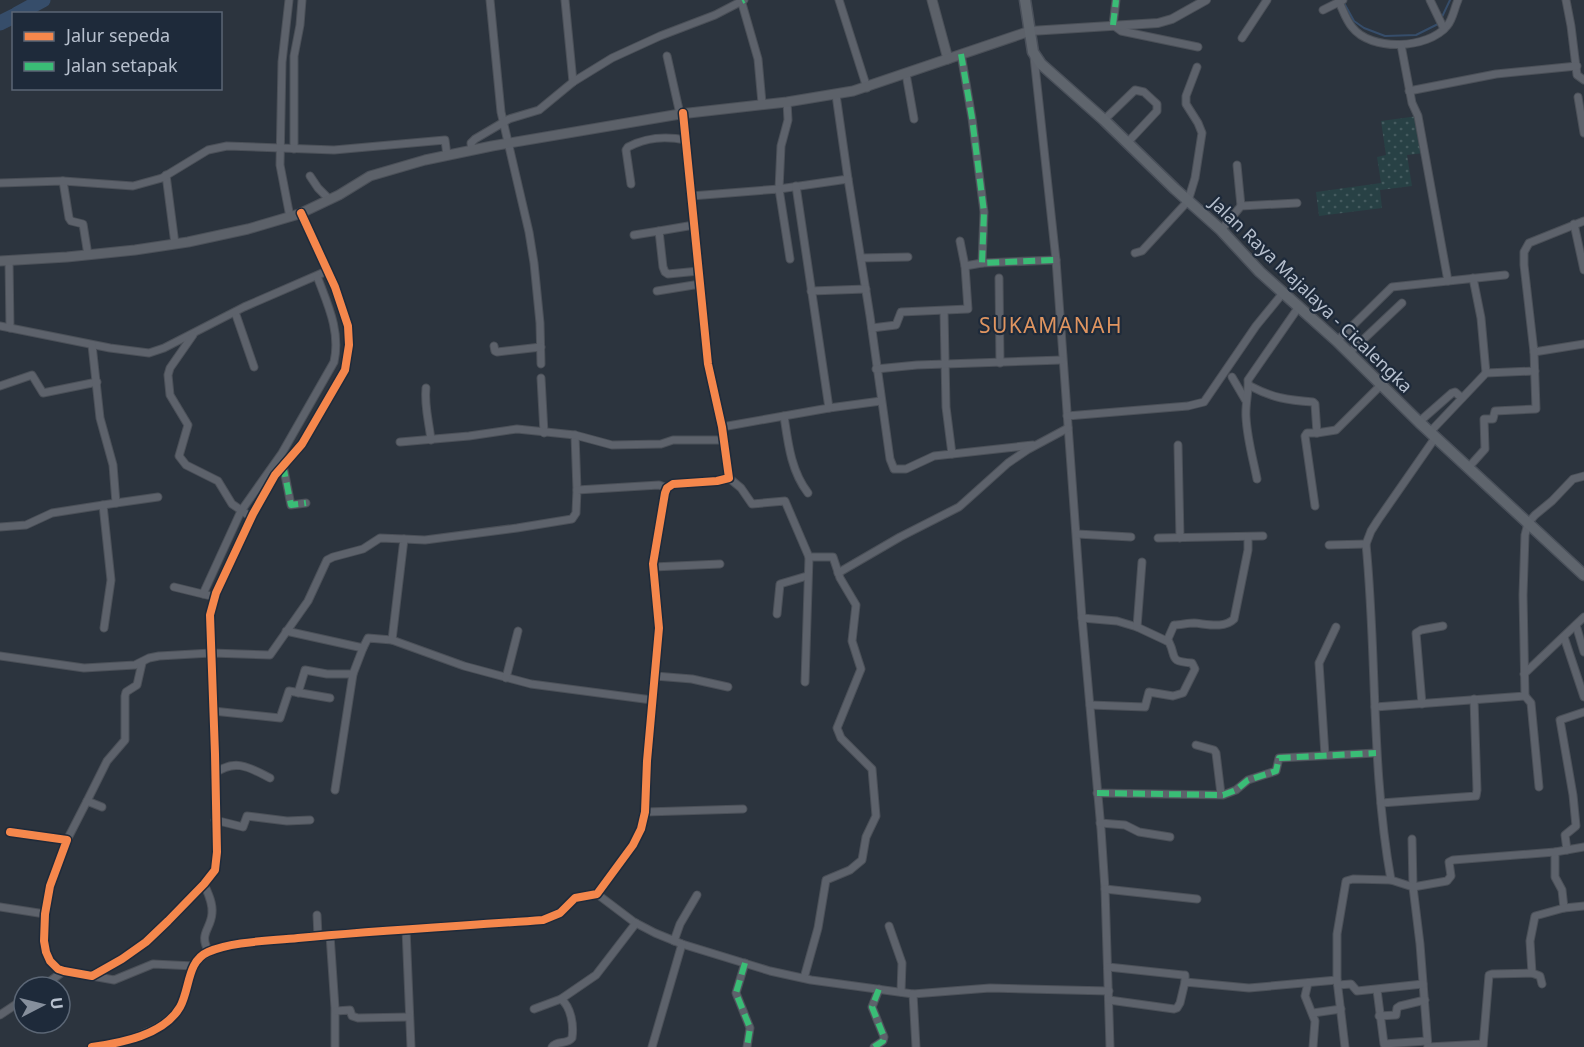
<svg xmlns="http://www.w3.org/2000/svg" width="1584" height="1047" font-family="'Noto Sans',sans-serif">
<style>
.grass{fill:url(#grass-dots)}
.lines{fill:none;stroke-linecap:round;stroke-linejoin:round}
.stream{stroke:#364d6a;stroke-width:2}
.river{stroke:#364d6a;stroke-width:15}
.minor-casing{stroke:#4b5058;stroke-width:9}
.tertiary-casing{stroke:#4b5058;stroke-width:10}
.secondary-casing{stroke:#4b5058;stroke-width:11}
.primary-casing{stroke:#4a505a;stroke-width:13}
.minor{stroke:#5d626b;stroke-width:7}
.tertiary{stroke:#5d626b;stroke-width:8}
.secondary{stroke:#5c6169;stroke-width:9}
.primary{stroke:#5f656d;stroke-width:10}
.quiet{stroke:#3abd76;stroke-width:6;stroke-dasharray:12 6;stroke-linecap:butt}
.cycleway-casing{stroke:#1e2a3a;stroke-width:11}
.cycleway{stroke:#f5874c;stroke-width:8}
.labels{text-anchor:middle;stroke-width:4.5;stroke-linejoin:round;paint-order:stroke}
.street-label{font-size:18px;fill:#b7c0ce;stroke:#1e2a3a}
.quarter-label{font-size:21px;letter-spacing:1.5px;fill:#e09560;stroke:#1e2a3a}
</style>
<defs>
<pattern id="grass-dots" width="8" height="8" patternUnits="userSpaceOnUse" patternTransform="scale(1.5)"><rect width="8" height="8" fill="#284145"/><path d="M2 2h.1M6 6h.1" fill="none" stroke="#455b5f" stroke-width="1.8" stroke-linecap="round"/></pattern>
</defs>
<rect width="100%" height="100%" fill="#2c343e"/>
<!-- grass -->
<path class="grass" d="M1418,116L1424,153L1407,155L1412,186L1380,190L1382,208L1319,216L1316,192L1381,183L1377,157L1386,155L1381,121Z"/>
<g class="lines">
<!-- stream -->
<g class="stream">
<path d="M1344,3L1354,21L1364,28L1385,36L1416,35L1438,24"/>
<path d="M1441,19L1450,0"/>
</g>
<!-- river -->
<g class="river">
<path d="M17,14L43,0"/>
<path d="M0,23L14,16"/>
</g>
<!-- minor casing -->
<g class="minor-casing">
<g id="minor">
<path d="M289,0L282,62L280,165L290,217"/>
<path d="M490,0L501,112L529,232L534,263L540,323L541,364"/>
<path d="M565,0L573,82"/>
<path d="M741,0L758,59L762,103"/>
<path d="M839,0L867,88"/>
<path d="M1116,0L1113,25L1121,31L1198,47"/>
<path d="M1343,0L1339,2C1343,10 1346,20 1352,27C1371,52 1428,49 1447,26C1453,19 1454,9 1458,0"/>
<path d="M1430,0L1444,29"/>
<path d="M1566,0L1571,26L1577,75L1584,80"/>
<path d="M1323,10L1339,2"/>
<path d="M1242,38L1267,0"/>
<path d="M961,54L972,118L984,212L982,263"/>
<path d="M667,56L680,114"/>
<path d="M1034,57L1056,260L1082,618L1101,829L1105,889L1110,1047"/>
<path d="M906,74L914,119"/>
<path d="M1409,91L1496,74L1577,66"/>
<path d="M1578,97L1584,133"/>
<path d="M787,102L788,120L781,146L779,189L848,179L836,95"/>
<path d="M1104,120L1135,90L1144,92L1157,104V111L1127,143"/>
<path d="M294,149V56L300,25L302,0"/>
<path d="M472,150L471,143L475,139L509,119L539,110L573,82L612,58L660,36L715,15L744,0"/>
<path d="M1237,165L1241,206"/>
<path d="M166,175L175,244"/>
<path d="M310,176L318,188L329,199"/>
<path d="M848,179L870,316L890,459L894,469H906L934,456L952,454L946,407L944,311"/>
<path d="M63,181L69,218L71,221L83,224L88,255"/>
<path d="M0,183L63,181L133,186L162,178L208,150L227,146L334,150L445,140L447,155"/>
<path d="M631,184L626,150L628,147C647,137 665,136 686,140"/>
<path d="M691,196L779,189L790,259"/>
<path d="M1584,221L1529,243L1524,252V265L1534,352L1584,344"/>
<path d="M1574,224L1584,270"/>
<path d="M694,225L659,231L663,267L665,272L668,274L699,271"/>
<path d="M1221,230L1241,206L1297,203"/>
<path d="M634,235L659,231"/>
<path d="M1135,253L1142,251L1188,201L1195,178L1202,133L1198,123L1186,104V96L1197,67"/>
<path d="M861,258L908,257"/>
<path d="M9,261L10,328"/>
<path d="M965,266L982,263L1056,260"/>
<path d="M999,278L1000,363"/>
<path d="M1473,278L1481,318L1486,373"/>
<path d="M1448,281L1505,275"/>
<path d="M657,291L700,284"/>
<path d="M811,291L866,289"/>
<path d="M235,312L254,367"/>
<path d="M0,326L110,348L149,353L164,348L244,307L327,271"/>
<path d="M872,328L896,325L901,312L968,309L965,266L960,241"/>
<path d="M193,335L170,368L168,375L170,395L188,425L179,456L186,465L218,481L232,504L251,517"/>
<path d="M1337,341L1392,287L1448,281L1418,116L1412,103L1401,45"/>
<path d="M494,346L495,351L497,352L541,347"/>
<path d="M1349,353L1402,303"/>
<path d="M876,369L917,365L1062,360"/>
<path d="M1232,377L1246,401"/>
<path d="M541,378L544,433"/>
<path d="M0,386L32,375L43,393L97,382"/>
<path d="M1250,386C1273,398 1287,400 1313,402L1315,404L1317,433H1307L1305,436L1315,506"/>
<path d="M426,388C424,405 429,422 431,440"/>
<path d="M829,408L881,401"/>
<path d="M784,416C788,443 791,471 808,493"/>
<path d="M1067,416L1188,406L1204,402L1256,326L1283,293"/>
<path d="M1419,422L1452,393L1455,392L1462,398"/>
<path d="M722,427L829,408L796,186"/>
<path d="M1430,432L1486,373L1535,371"/>
<path d="M1317,433L1336,430L1382,384"/>
<path d="M575,435L577,490"/>
<path d="M400,442L469,436L517,429L575,435L612,445L661,444L673,440H724"/>
<path d="M1178,445L1180,538"/>
<path d="M952,454L1033,445"/>
<path d="M283,465L291,505L306,503"/>
<path d="M1468,468L1485,449L1484,419H1493L1495,411L1536,409L1534,352"/>
<path d="M729,478L741,488L752,504L785,501L809,557H833L840,578L856,605L852,641L861,669L837,728L841,738L872,769L876,816L866,837L862,860L850,870L826,880L818,928L804,978"/>
<path d="M1257,479C1253,459 1247,438 1246,417C1245,404 1249,392 1248,380L1298,308"/>
<path d="M116,503L158,497"/>
<path d="M103,505L111,580L104,628"/>
<path d="M0,527L26,525L52,513L116,503L113,465L100,418L92,345"/>
<path d="M1077,534L1131,537"/>
<path d="M1158,538L1263,536"/>
<path d="M404,539L425,540L517,528L572,519L576,513L577,490L659,485L667,488"/>
<path d="M1329,545L1366,544"/>
<path d="M653,567L720,564"/>
<path d="M838,573L900,537L959,507L1008,463L1027,450L1068,428"/>
<path d="M174,587L215,597"/>
<path d="M203,594L241,511L282,453L334,362C341,331 327,303 317,276"/>
<path d="M777,614L780,584L807,576"/>
<path d="M1082,618L1117,621L1137,627L1169,642C1177,658 1168,661 1192,663L1195,669L1183,693L1173,696L1149,692L1145,707L1090,705"/>
<path d="M1576,625L1584,652"/>
<path d="M1137,627L1142,562"/>
<path d="M286,631L363,648L368,638L392,640"/>
<path d="M1564,637L1584,697"/>
<path d="M1167,641L1174,625C1180,625 1188,623 1194,623C1207,624 1224,629 1234,619L1248,550V537"/>
<path d="M0,656L84,668L135,665L149,658L159,656L211,653L270,655L308,601L327,560L333,557L363,549L380,538L404,539L392,640L464,666L531,684L652,700"/>
<path d="M1524,674L1584,617"/>
<path d="M655,676L692,679L728,687"/>
<path d="M506,678L518,631"/>
<path d="M805,682L809,557"/>
<path d="M298,693L305,670L327,674H353L363,648"/>
<path d="M1525,696L1531,703L1539,787"/>
<path d="M1422,704L1416,633L1421,630L1443,626"/>
<path d="M1375,707L1525,696L1523,595L1525,535L1528,523L1535,515L1552,501L1573,479L1584,476"/>
<path d="M213,711L280,718L289,691L330,698"/>
<path d="M1196,745L1214,750L1216,753L1221,794"/>
<path d="M1325,755L1319,663L1336,627"/>
<path d="M215,773C236,758 250,768 270,778"/>
<path d="M335,790L353,674"/>
<path d="M1097,793L1223,795L1236,790L1248,780L1276,771L1279,758L1376,753"/>
<path d="M87,801L107,761L125,740V696L126,692L137,685L142,663"/>
<path d="M1381,803L1476,796L1477,790L1474,699"/>
<path d="M645,812L743,809"/>
<path d="M215,820L243,827L247,816L287,821L310,820"/>
<path d="M1100,823L1125,825L1139,832L1170,837"/>
<path d="M10,832L67,840L50,886L45,914L44,941L46,952L50,961L58,969L64,971L92,976L122,959L146,942L168,921L204,884L215,870L217,852L215,754L210,615L216,593L253,514L275,475L302,444L345,370L349,345L348,326L335,287L301,213"/>
<path d="M1412,839L1413,887L1420,944L1428,1047"/>
<path d="M67,840L87,801L102,807"/>
<path d="M1567,850L1565,835L1576,826L1573,795L1560,720L1584,712"/>
<path d="M1555,852V877L1562,890L1564,908"/>
<path d="M1391,880C1371,769 1377,656 1366,544L1371,531L1378,520L1435,438"/>
<path d="M204,884C208,893 213,903 212,913C211,930 198,933 209,952"/>
<path d="M1105,889L1197,899"/>
<path d="M597,894L634,922L655,933L682,944L770,971L811,980L913,994L990,988L1109,991"/>
<path d="M0,907L45,914"/>
<path d="M317,915L318,936"/>
<path d="M889,926L902,963L901,992"/>
<path d="M406,929L411,1047"/>
<path d="M330,935L335,1008V1047"/>
<path d="M674,941L680,924L697,895"/>
<path d="M745,963L736,993L750,1028L747,1047"/>
<path d="M1108,967L1183,975H1185V982"/>
<path d="M1532,973L1530,941L1535,916L1564,908L1584,906"/>
<path d="M92,976L114,980L153,964L194,966"/>
<path d="M1308,983L1305,996L1315,1021L1313,1047"/>
<path d="M1338,985L1351,984L1357,991L1423,984"/>
<path d="M42,987L64,971"/>
<path d="M1377,990L1384,1044L1427,1041"/>
<path d="M913,994L916,1047"/>
<path d="M1109,1000L1174,1009L1177,1008L1180,1003L1185,982L1249,988L1337,980"/>
<path d="M534,1009L561,999L596,975L636,923"/>
<path d="M336,1011L350,1010L352,1016L358,1018L409,1017"/>
<path d="M1313,1013L1341,1009"/>
<path d="M0,1015L24,999"/>
<path d="M1379,1016L1396,1015L1397,1008L1400,1006L1425,1000"/>
<path d="M92,1047L116,1044"/>
<path d="M552,1047C557,1040 567,1045 572,1038C574,1025 571,1007 561,999"/>
<path d="M652,1047L682,944"/>
<path d="M874,1047L883,1041L884,1037L872,1007L879,989"/>
<path d="M1345,1047L1337,980V934L1346,881L1353,879L1391,880L1413,887L1447,881L1451,876L1449,862L1453,860L1555,852L1584,847"/>
<path d="M1428,1047L1483,1044"/>
<path d="M1483,1047L1489,975L1492,974L1532,973L1540,976L1542,984"/>
</g>
</g>
<!-- tertiary casing -->
<g class="tertiary-casing">
<g id="tertiary">
<path d="M1030,31L1158,23L1172,19L1206,0"/>
<path d="M114,1047L116,1044C138,1036 164,1030 179,1009C190,992 186,963 207,953C230,941 271,941 297,938C379,930 461,926 543,920L560,913L575,898L597,894L633,845L641,829L645,812L647,761L659,628L653,564L665,493L667,488L673,484L717,481L729,478L722,427L708,364L683,113"/>
</g>
</g>
<!-- secondary casing -->
<g class="secondary-casing">
<g id="secondary">
<path d="M932,0L948,59"/>
<path d="M0,261L67,257L135,250L188,242L248,229L299,214L339,195L370,176L425,160L492,146L680,114L787,102L853,91L1030,31"/>
</g>
</g>
<!-- primary casing -->
<g class="primary-casing">
<path id="primary" d="M1025,0L1033,52L1041,64L1104,120L1175,189L1221,230L1260,272L1337,341L1419,422L1584,575"/>
</g>
<!-- minor -->
<use href="#minor" class="minor"/>
<!-- tertiary -->
<use href="#tertiary" class="tertiary"/>
<!-- secondary -->
<use href="#secondary" class="secondary"/>
<!-- primary -->
<use href="#primary" class="primary"/>
<!-- quiet -->
<g class="quiet">
<path d="M742,1L744,0"/>
<path d="M1113,25L1116,0"/>
<path d="M961,54L972,118L984,212L982,263L1056,260"/>
<path d="M283,465L291,505L306,503"/>
<path d="M1097,793L1223,795L1236,790L1248,780L1276,771L1279,758L1376,753"/>
<path d="M745,963L736,993L750,1028L747,1047"/>
<path d="M874,1047L883,1041L884,1037L872,1007L879,989"/>
</g>
<!-- cycleway casing -->
<g class="cycleway-casing">
<g id="cycleway">
<path d="M10,832L67,840L50,886L45,914L44,941L46,952L50,961L58,969L64,971L92,976L122,959L146,942L168,921L204,884L215,870L217,852L215,754L210,615L216,593L253,514L275,475L302,444L345,370L349,345L348,326L335,287L301,213"/>
<path d="M92,1047C121,1043 164,1035 180,1007C190,989 187,961 208,952C233,941 271,941 298,938C380,930 462,926 543,920L560,913L575,898L597,894L633,845L641,829L645,812L647,761L659,628L653,564L665,493L667,488L673,484L717,481L729,478L722,427L708,364L683,113"/>
</g>
</g>
<!-- cycleway -->
<use href="#cycleway" class="cycleway"/>
</g>
<g class="labels">
<!-- street labels -->
<g class="street-label">
<text transform="translate(1311 295) rotate(44)" y="6">Jalan Raya Majalaya - Cicalengka</text>
</g>
<!-- quarter labels -->
<g class="quarter-label">
<text x="1051" y="333">SUKAMANAH</text>
</g>
</g>
<!-- legend -->
<rect x="12" y="12" width="210" height="78" fill="#1e2a3a" stroke="#5b6675" stroke-width="1.5"/>
<rect x="24" y="32" width="30" height="9" fill="#f5874c" stroke="#5b6675" stroke-width="1.5"/>
<text x="66" y="42" font-size="18" fill="#b7c0ce">Jalur sepeda</text>
<rect x="24" y="62" width="30" height="9" fill="#3abd76" stroke="#5b6675" stroke-width="1.5"/>
<text x="66" y="72" font-size="18" fill="#b7c0ce">Jalan setapak</text>
<!-- north arrow -->
<g transform="translate(42 1005) rotate(83)"><circle r="28" fill="#1e2a3a" stroke="#5b6675" stroke-width="1.5"/>
<path d="M0-4.5L10 22L0 15L-10 22Z" fill="#868f9c"/>
<text y="-9" font-size="16" font-weight="bold" text-anchor="middle" fill="#b7c0ce">U</text>
</g>
</svg>
